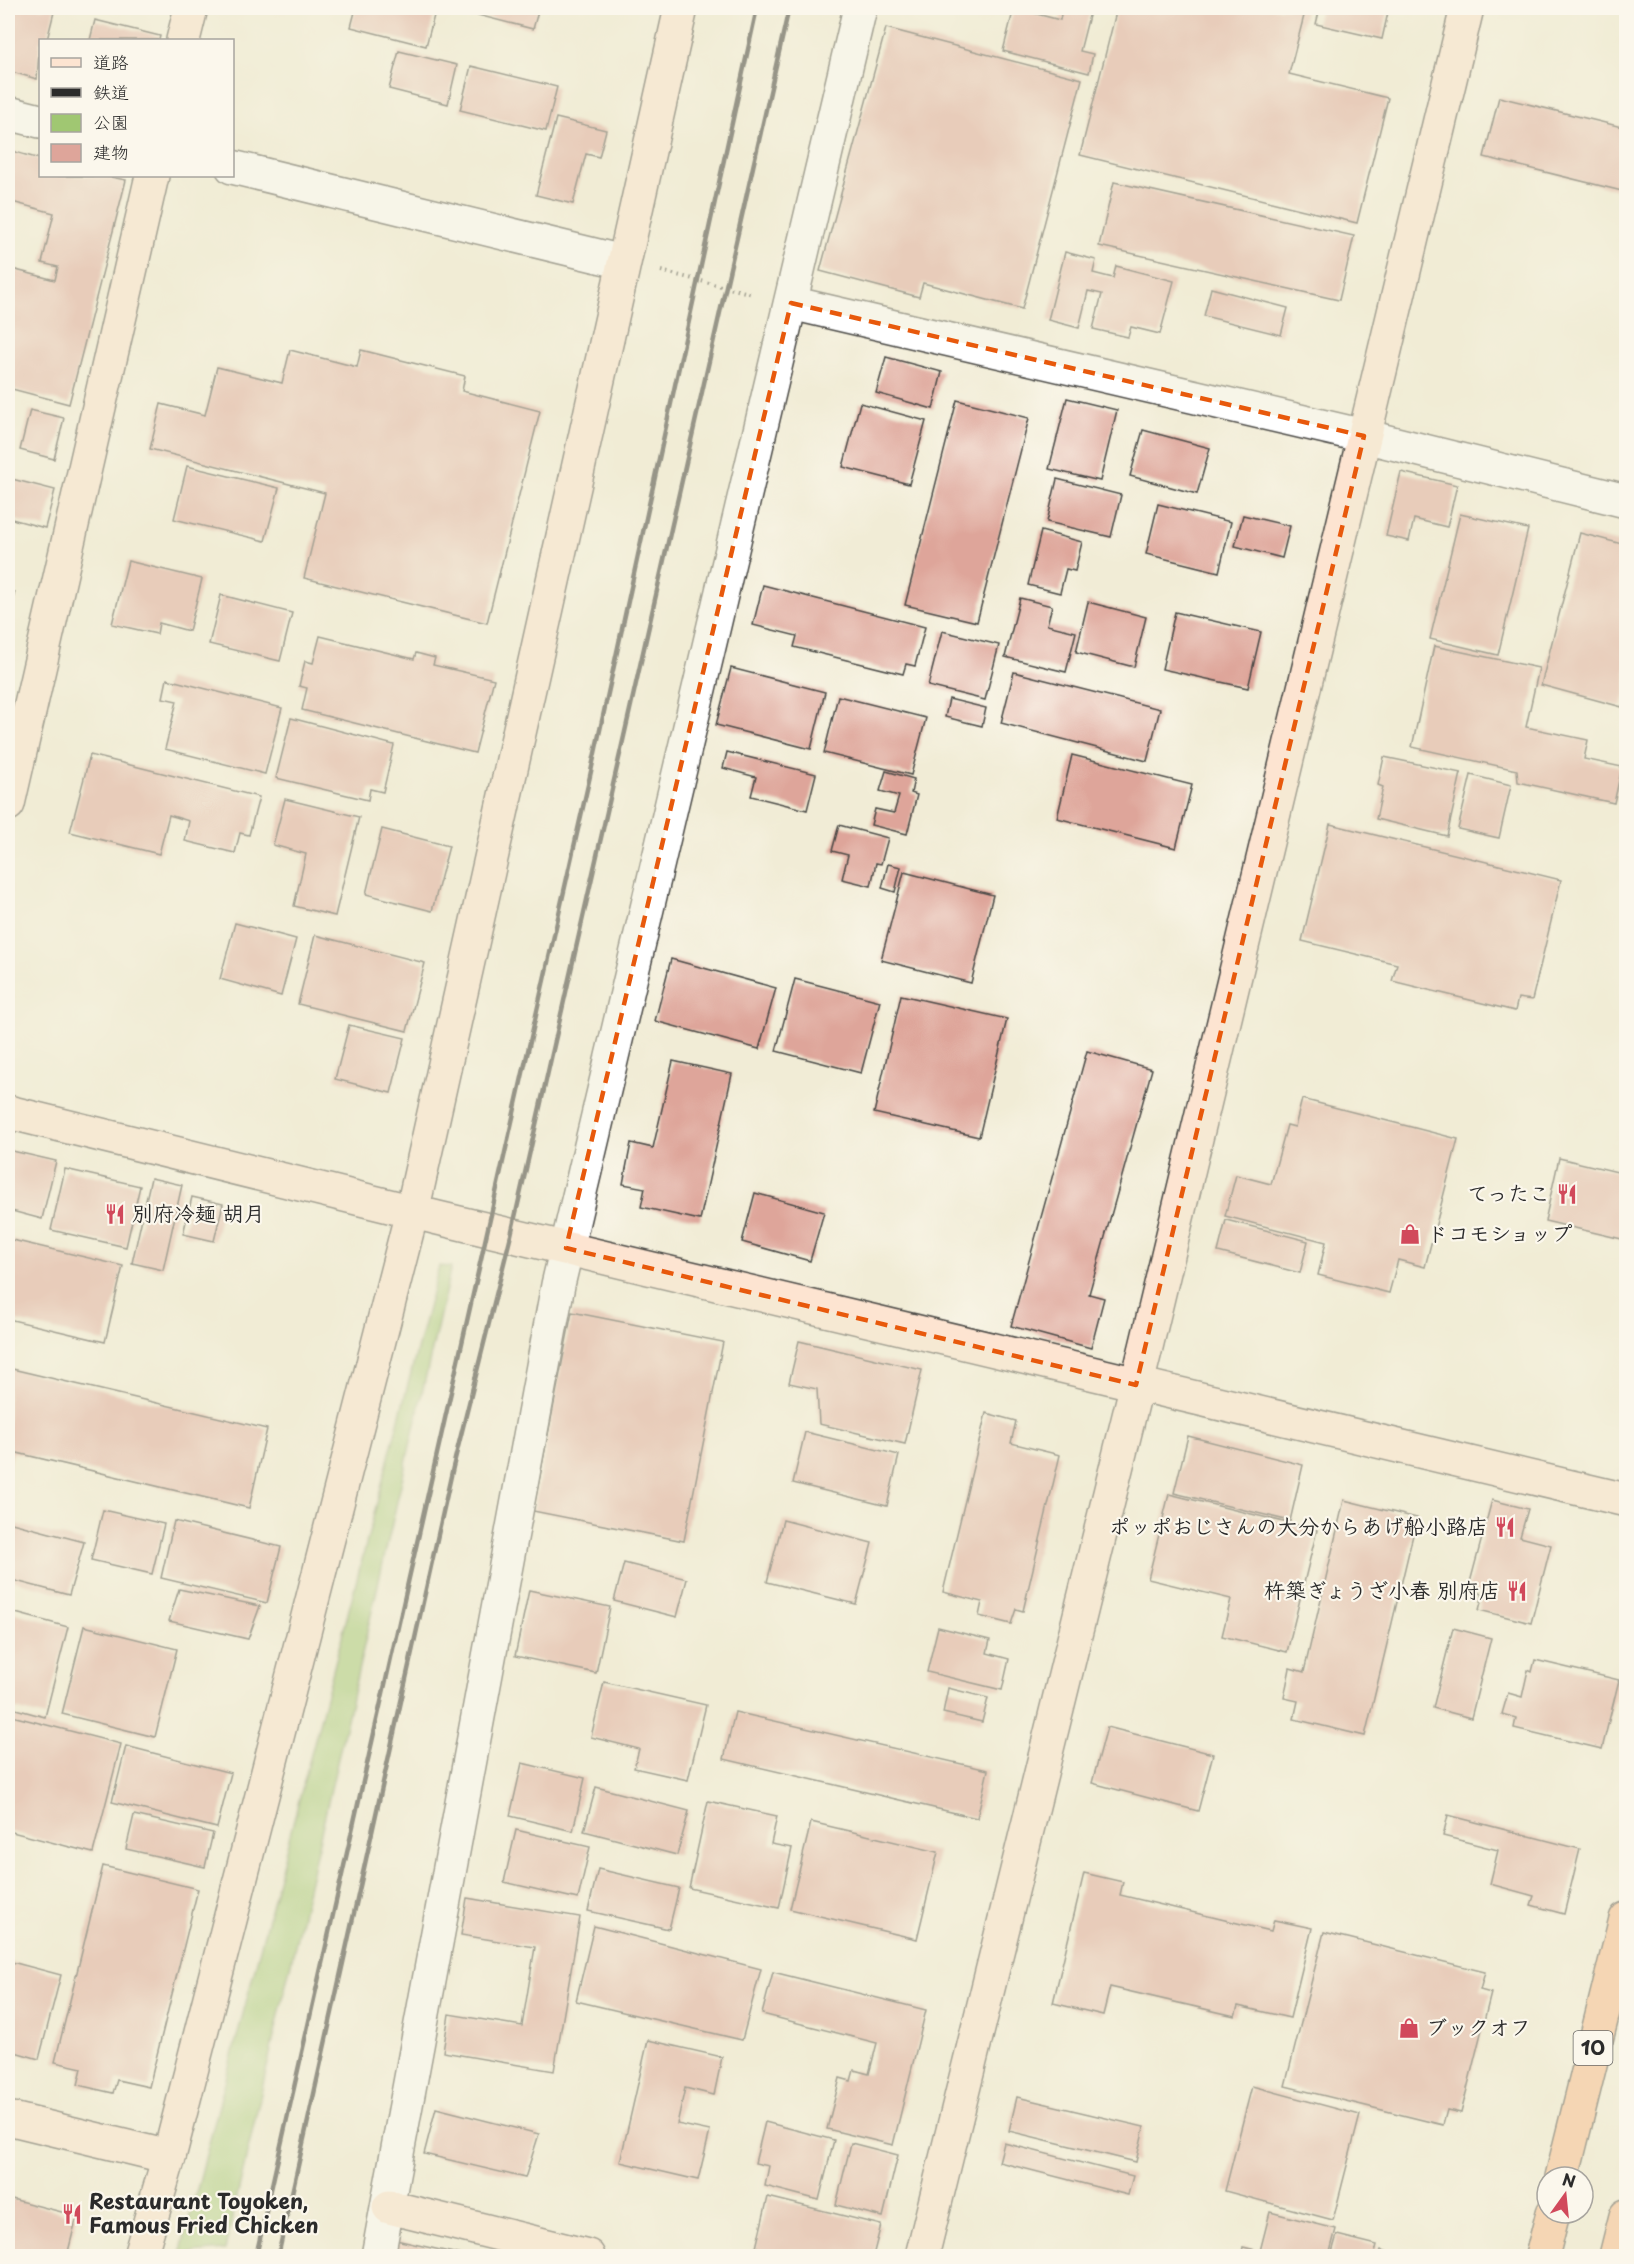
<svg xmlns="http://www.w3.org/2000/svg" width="1634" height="2264" font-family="'Playpen Sans','Klee One',sans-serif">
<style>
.green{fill:#a0c772;stroke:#66794e;stroke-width:1.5}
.building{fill:#dea59a}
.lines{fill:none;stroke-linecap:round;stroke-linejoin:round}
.street-casing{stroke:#494845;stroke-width:36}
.secondary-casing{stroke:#494845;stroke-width:36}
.highway-casing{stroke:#494845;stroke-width:36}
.path{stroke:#494845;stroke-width:4;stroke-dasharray:1.5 4.5;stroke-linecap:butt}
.street{stroke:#fff;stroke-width:33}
.secondary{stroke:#fde4d1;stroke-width:33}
.highway{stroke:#fbbb8c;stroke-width:33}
.rail{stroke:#2b2b2b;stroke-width:4.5}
.marked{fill:none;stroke:#e8590c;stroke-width:4.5;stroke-dasharray:12 8;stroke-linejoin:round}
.labels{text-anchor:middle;stroke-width:4.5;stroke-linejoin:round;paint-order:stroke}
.shield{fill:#fbf7ec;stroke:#696865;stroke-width:1.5}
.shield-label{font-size:20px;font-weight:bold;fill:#2b2b2b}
.poi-label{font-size:21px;font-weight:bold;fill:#2b2b2b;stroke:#fbf7ec;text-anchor:start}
</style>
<rect width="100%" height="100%" fill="#fbf7ec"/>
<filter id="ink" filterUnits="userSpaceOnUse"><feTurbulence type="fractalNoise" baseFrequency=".0167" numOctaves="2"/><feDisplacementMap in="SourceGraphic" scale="12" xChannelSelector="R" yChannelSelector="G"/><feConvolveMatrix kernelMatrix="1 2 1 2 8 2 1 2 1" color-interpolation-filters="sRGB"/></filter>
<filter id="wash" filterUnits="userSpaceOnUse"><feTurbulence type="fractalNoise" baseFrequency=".008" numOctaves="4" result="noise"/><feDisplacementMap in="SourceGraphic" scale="24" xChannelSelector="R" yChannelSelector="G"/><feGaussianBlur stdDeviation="1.35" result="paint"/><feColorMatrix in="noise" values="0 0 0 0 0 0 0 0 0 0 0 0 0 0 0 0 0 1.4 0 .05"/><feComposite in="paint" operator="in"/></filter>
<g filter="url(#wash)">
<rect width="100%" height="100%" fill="#f1ecd6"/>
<!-- green -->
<path class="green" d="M439,1266L451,1267L225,2250L180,2254Z"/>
<g id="blocks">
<!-- building -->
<g class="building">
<path d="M12,8H55L47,40H40L37,79L8,71V27Z"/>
<path d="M356,8H436L426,46L351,27Z"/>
<path d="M467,8H539L533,29L466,12Z"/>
<path d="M1014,8L1060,20L1062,8H1091L1080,51L1093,54L1089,73L1003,51Z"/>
<path d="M1117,8H1306L1289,74L1388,98L1357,223L1080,155Z"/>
<path d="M1313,8H1389L1382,39L1316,24L1319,12Z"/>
<path d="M95,20L160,36L159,40H90Z"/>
<path d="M886,28L1082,79L1022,309L923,283L919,297L820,271Z"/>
<path d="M399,51L457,65L448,104L389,89Z"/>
<path d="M471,66L557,87L546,131L460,110Z"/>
<path d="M1499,97L1626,128V192L1484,157Z"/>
<path d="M556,118L606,130L599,157L586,154L573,204L536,195Z"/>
<path d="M8,150L40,159V176H106L126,180L69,404L8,388V268L55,280L58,267L42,263L54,213L8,201Z"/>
<path d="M1114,182L1354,236L1339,300L1099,246Z"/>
<path d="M1065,252L1096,260L1093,273L1113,278L1116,266L1174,281L1160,334L1131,327L1128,337L1093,329L1102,294L1088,291L1079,328L1048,320Z"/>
<path d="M1211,288L1288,308L1281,335L1204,316Z"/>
<path d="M290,350L357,367L361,350L465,376L462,391L540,411L487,623L304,578L325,493L150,449L161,404L205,415L217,367L282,383Z"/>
<path d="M886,357L942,372L933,409L876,393Z"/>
<path d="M1067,398L1117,410L1100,481L1049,469Z"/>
<path d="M957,400L1029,418L977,622L905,605Z"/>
<path d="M860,403L926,421L909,484L843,467Z"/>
<path d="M30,410L64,418L54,459L20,450Z"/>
<path d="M1143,430L1210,448L1197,494L1130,476Z"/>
<path d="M187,466L279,488L265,541L174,519Z"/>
<path d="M1401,472L1457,485L1447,527L1414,519L1409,541L1386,536Z"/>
<path d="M8,478L55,490L45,528L8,518Z"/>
<path d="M1057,479L1121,495L1111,537L1047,522Z"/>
<path d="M1158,504L1231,522L1219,572L1146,554Z"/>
<path d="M1460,514L1528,529L1498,655L1430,639Z"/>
<path d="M1243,515L1290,526L1282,558L1235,546Z"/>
<path d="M1041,531L1082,542L1075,571L1066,569L1060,593L1028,585Z"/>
<path d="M1580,533L1626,545V691L1622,707L1541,685Z"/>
<path d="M128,561L202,579L189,631L159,623L157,634L112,624Z"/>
<path d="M763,585L925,627L915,666L906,664L903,674L794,647L797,636L753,625Z"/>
<path d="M8,590L15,592L8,616Z"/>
<path d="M221,595L292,613L280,661L209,644Z"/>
<path d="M1020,598L1052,606L1047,625L1076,632L1066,672L1005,657Z"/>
<path d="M1088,602L1146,617L1134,667L1076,652Z"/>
<path d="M1175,612L1261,632L1248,688L1162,669Z"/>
<path d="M942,631L999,645L985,700L928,686Z"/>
<path d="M320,636L414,659L416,653L435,658L433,665L494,679L475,753L302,710L307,688L299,686L305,661L313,663Z"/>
<path d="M1434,646L1539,668L1526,727L1588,740L1584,759L1622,767L1614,803L1518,782L1517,770L1412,747Z"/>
<path d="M731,668L825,692L811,749L716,725Z"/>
<path d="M1014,672L1160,709L1147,761L1001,723Z"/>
<path d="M167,679L282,708L265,774L165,749L177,701L163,698Z"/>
<path d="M838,696L926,718L911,775L824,753Z"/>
<path d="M949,699L986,708L982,726L945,717Z"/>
<path d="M291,718L394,745L383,792L370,789L368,800L276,778Z"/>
<path d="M727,752L816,774L807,810L751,796L756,777L723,768Z"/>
<path d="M90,755L259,797L249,835L240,833L235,853L185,841L189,821L169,815L159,854L70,832Z"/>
<path d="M1072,755L1192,785L1176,848L1057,818Z"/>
<path d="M1384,757L1461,773L1447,836L1376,819L1383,787L1378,785Z"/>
<path d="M886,771L914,779L911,793L917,795L907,834L871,825L875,809L894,813L899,796L880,791Z"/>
<path d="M1471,775L1511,785L1499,838L1458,829Z"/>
<path d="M285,799L359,817L335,916L294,906L306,854L273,845Z"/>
<path d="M1330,824L1561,880L1532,1000L1518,998L1515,1011L1392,981L1397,964L1302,941Z"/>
<path d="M839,825L888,838L881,864L876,863L871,886L842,879L848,855L832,851Z"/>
<path d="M382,829L449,846L432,911L366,894Z"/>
<path d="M888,864L901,867L895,892L882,888Z"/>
<path d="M904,872L993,895L971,983L881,960Z"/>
<path d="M235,923L296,939L281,996L220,979Z"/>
<path d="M315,935L425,963L407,1031L298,1004Z"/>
<path d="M671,959L776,988L759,1049L655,1021Z"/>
<path d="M795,979L880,1001L861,1073L776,1051Z"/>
<path d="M901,995L1007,1019L979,1137L874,1113Z"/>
<path d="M349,1025L405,1038L391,1093L335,1079Z"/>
<path d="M1087,1051L1152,1069L1089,1294L1104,1298L1091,1348L1011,1326Z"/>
<path d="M673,1061L732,1074L700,1220L641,1207L645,1188L623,1184L631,1143L653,1148Z"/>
<path d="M1302,1099L1458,1139L1425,1267L1398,1260L1389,1293L1318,1275L1326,1242L1225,1216L1236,1175L1271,1184L1287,1125L1295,1127Z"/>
<path d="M8,1150L56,1161L42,1219L8,1210Z"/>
<path d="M1559,1158L1626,1174V1240L1545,1221Z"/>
<path d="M65,1169L140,1186L126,1247L51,1230Z"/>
<path d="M151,1178L182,1185L163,1270L132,1263Z"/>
<path d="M755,1193L824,1212L810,1261L742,1242Z"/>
<path d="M192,1197L223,1204L214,1241L183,1234Z"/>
<path d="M1226,1220L1308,1241L1300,1273L1218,1252Z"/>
<path d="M8,1239L123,1266L105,1342L8,1319Z"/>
<path d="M572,1312L723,1342L684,1541L533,1511Z"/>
<path d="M799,1341L922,1370L905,1444L819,1424L817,1389L789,1383Z"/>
<path d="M8,1368L267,1429L249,1508L13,1452L8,1472Z"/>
<path d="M986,1413L1016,1421L1011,1443L1060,1455L1023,1611L1016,1609L1011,1624L979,1616L982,1602L943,1592Z"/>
<path d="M805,1432L899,1455L887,1506L793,1483Z"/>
<path d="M1188,1436L1303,1465L1290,1521L1174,1493Z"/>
<path d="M1169,1494L1317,1530L1287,1652L1222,1636L1231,1599L1148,1579Z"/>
<path d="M1344,1500L1417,1518L1365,1736L1294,1719L1298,1701L1284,1698L1290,1668L1304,1672Z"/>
<path d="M1492,1500L1528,1509L1520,1537L1551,1545L1531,1623L1479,1610L1483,1594L1468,1590Z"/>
<path d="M103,1510L164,1524L152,1574L91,1560Z"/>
<path d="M783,1520L872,1543L856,1604L767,1582Z"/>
<path d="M174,1521L281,1547L267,1603L161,1578Z"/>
<path d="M8,1522L84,1542L69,1595L8,1579Z"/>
<path d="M624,1563L687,1579L677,1617L614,1601Z"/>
<path d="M179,1589L260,1606L248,1639L169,1621Z"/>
<path d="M529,1590L610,1607L596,1673L515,1656Z"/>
<path d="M8,1611L68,1627L45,1717L8,1707Z"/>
<path d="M84,1626L177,1649L155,1737L62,1714Z"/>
<path d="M938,1627L990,1640L987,1653L1009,1659L1002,1690L927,1672Z"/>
<path d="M1453,1628L1491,1638L1471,1718L1433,1708Z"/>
<path d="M1535,1660L1619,1680L1602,1749L1514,1728L1516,1718L1502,1714L1508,1693L1522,1697L1528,1670L1532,1672Z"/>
<path d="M604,1682L706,1705L688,1780L634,1768L639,1749L591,1737Z"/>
<path d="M948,1688L988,1698L982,1722L943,1713Z"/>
<path d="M735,1712L988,1770L977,1818L724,1759Z"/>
<path d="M8,1715L121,1744L93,1853L8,1831Z"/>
<path d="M1107,1727L1213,1754L1198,1811L1092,1783Z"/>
<path d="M126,1746L231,1773L217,1828L112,1802Z"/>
<path d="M522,1763L585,1778L573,1831L510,1816Z"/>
<path d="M596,1787L689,1811L677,1855L584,1831Z"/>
<path d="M708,1801L777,1816L771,1844L792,1848L779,1908L689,1888Z"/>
<path d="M134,1815L213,1833L205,1867L126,1849Z"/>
<path d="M1448,1815L1580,1849L1564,1914L1531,1905L1534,1896L1490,1884L1498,1850L1443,1836Z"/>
<path d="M811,1822L938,1852L917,1939L790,1909Z"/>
<path d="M516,1830L590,1847L578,1899L504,1882Z"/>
<path d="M103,1866L198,1889L149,2087L117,2080L113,2093L78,2085L82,2068L55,2062Z"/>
<path d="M598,1869L679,1888L669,1929L588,1911Z"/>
<path d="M1084,1873L1123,1882L1120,1895L1271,1931L1274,1920L1312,1928L1290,2018L1238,2006L1235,2016L1110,1987L1103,2015L1053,2003Z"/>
<path d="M467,1898L580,1917L554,2071L443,2052L449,2014L522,2026L535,1947L461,1935Z"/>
<path d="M594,1926L761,1969L742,2040L576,2001Z"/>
<path d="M1324,1932L1485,1972L1480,1990L1491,1993L1461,2113L1447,2110L1443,2125L1285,2086Z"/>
<path d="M8,1961L61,1975L39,2059L8,2050Z"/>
<path d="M773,1972L926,2010L893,2145L827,2129L840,2078L851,2081L854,2070L869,2074L877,2043L762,2014Z"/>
<path d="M648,2040L722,2057L714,2095L685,2088L677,2124L710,2131L698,2180L620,2162Z"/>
<path d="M1252,2086L1360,2115L1333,2220L1225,2191Z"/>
<path d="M1017,2097L1144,2127L1136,2162L1009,2131Z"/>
<path d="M436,2108L539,2134L525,2178L424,2154Z"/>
<path d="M765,2122L834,2140L819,2200L765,2186L769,2166L755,2163Z"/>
<path d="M851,2143L898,2155L883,2217L836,2205Z"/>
<path d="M1004,2143L1133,2176L1128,2195L999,2162Z"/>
<path d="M768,2197L881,2225L873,2256H754Z"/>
<path d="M8,2198L77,2216L67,2256H38L8,2249Z"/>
<path d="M1270,2212L1336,2229L1329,2256H1241L1243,2247L1260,2251Z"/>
<path d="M1337,2235L1377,2245L1374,2256H1331Z"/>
<path d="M396,2240L467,2256H392Z"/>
<path d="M1381,2250L1404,2256H1379Z"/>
</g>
</g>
</g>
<g filter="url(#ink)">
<use href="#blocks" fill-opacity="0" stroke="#494845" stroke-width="1.5"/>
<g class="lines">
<!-- street casing -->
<g class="street-casing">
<g id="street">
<path d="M8,113L40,121"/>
<path d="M232,167L623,262"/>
<path d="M791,303L1364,436L1626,501"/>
<path d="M378,2256L558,1285L860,8"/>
</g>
</g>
<!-- secondary casing -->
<g class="secondary-casing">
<g id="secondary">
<path d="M183,40L191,8"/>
<path d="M8,804L152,176"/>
<path d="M8,1112L438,1218L1626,1500"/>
<path d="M8,2118L169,2157"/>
<path d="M389,2207L588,2256"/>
<path d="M140,2256L169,2157L412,1212L681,8"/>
<path d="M922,2256L1146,1347L1467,8"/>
</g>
</g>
<!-- highway casing -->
<g class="highway-casing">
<g id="highway">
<path d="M1562,2177L1626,1919"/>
<path d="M1542,2256L1553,2213"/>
<path d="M1616,2256L1626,2216"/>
</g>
</g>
<!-- path -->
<path class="path" d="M661,271L753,294"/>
<!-- street -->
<use href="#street" class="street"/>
<!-- secondary -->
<use href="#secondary" class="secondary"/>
<!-- highway -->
<use href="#highway" class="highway"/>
<!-- rail -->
<g class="rail">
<path d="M256,2256L590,776L757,8"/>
<path d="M278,2256L453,1467L511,1235L789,8"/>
</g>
</g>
</g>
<!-- marked area -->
<path d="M0 0H1634V2264H0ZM791,303L1364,436L1136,1385L566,1248Z" fill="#f1ecd6" fill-opacity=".55" fill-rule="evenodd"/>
<path class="marked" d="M791,303L1364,436L1136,1385L566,1248Z"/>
<!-- icons -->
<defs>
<g id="restaurant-bare" transform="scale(1.62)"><path d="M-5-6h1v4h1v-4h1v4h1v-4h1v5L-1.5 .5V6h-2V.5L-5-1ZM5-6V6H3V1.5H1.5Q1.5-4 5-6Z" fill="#d1495b" stroke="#fbf7ec" stroke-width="2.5" paint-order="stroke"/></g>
<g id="shop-bare" transform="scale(1.62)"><path d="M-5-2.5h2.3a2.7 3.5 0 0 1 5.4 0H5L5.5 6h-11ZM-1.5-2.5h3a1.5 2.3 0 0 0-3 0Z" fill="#d1495b" stroke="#fbf7ec" stroke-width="2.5" paint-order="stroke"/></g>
</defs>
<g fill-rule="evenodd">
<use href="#restaurant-bare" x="1567" y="1194"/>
<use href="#restaurant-bare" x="115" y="1214"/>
<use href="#shop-bare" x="1410" y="1234"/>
<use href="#restaurant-bare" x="1505" y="1527"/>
<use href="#restaurant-bare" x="1517" y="1591"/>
<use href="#shop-bare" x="1409" y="2028"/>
<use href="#restaurant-bare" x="72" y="2214"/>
</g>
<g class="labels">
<!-- shield labels -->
<rect class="shield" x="1573.5" y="2031" width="39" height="34" rx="4.5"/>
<g class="shield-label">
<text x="1593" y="2055">10</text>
</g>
<!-- poi labels -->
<g class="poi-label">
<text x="1550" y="1201" text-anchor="end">てったこ</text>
<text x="132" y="1221">別府冷麺 胡月</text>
<text x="1427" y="1241">ドコモショップ</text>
<text x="1488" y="1534" text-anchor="end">ポッポおじさんの大分からあげ船小路店</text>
<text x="1500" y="1598" text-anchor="end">杵築ぎょうざ小春 別府店</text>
<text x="1426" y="2035">ブックオフ</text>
<text x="89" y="2209">Restaurant Toyoken,<tspan x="89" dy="24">Famous Fried Chicken</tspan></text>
</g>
</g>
<!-- margin -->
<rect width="1634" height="2264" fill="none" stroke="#fbf7ec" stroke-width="30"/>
<!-- legend -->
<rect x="39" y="39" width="195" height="138" fill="#fbf7ec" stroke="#a8a59f" stroke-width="1.5"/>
<rect x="51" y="58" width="30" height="9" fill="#fde4d1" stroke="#a8a59f" stroke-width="1.5"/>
<text x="93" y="69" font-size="18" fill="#2b2b2b">道路</text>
<rect x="51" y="88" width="30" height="9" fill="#2b2b2b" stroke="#a8a59f" stroke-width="1.5"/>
<text x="93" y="99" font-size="18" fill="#2b2b2b">鉄道</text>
<rect x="51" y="114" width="30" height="18" fill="#a0c772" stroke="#a8a59f" stroke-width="1.5"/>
<text x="93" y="129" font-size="18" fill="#2b2b2b">公園</text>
<rect x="51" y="144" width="30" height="18" fill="#dea59a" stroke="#a8a59f" stroke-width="1.5"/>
<text x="93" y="159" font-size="18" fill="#2b2b2b">建物</text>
<!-- north arrow -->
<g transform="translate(1565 2195) rotate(15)"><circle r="28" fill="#fbf7ec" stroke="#a8a59f" stroke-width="1.5"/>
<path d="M0-4.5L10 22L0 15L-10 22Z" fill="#d1495b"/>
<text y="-9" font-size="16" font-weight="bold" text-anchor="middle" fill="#2b2b2b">N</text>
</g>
</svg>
